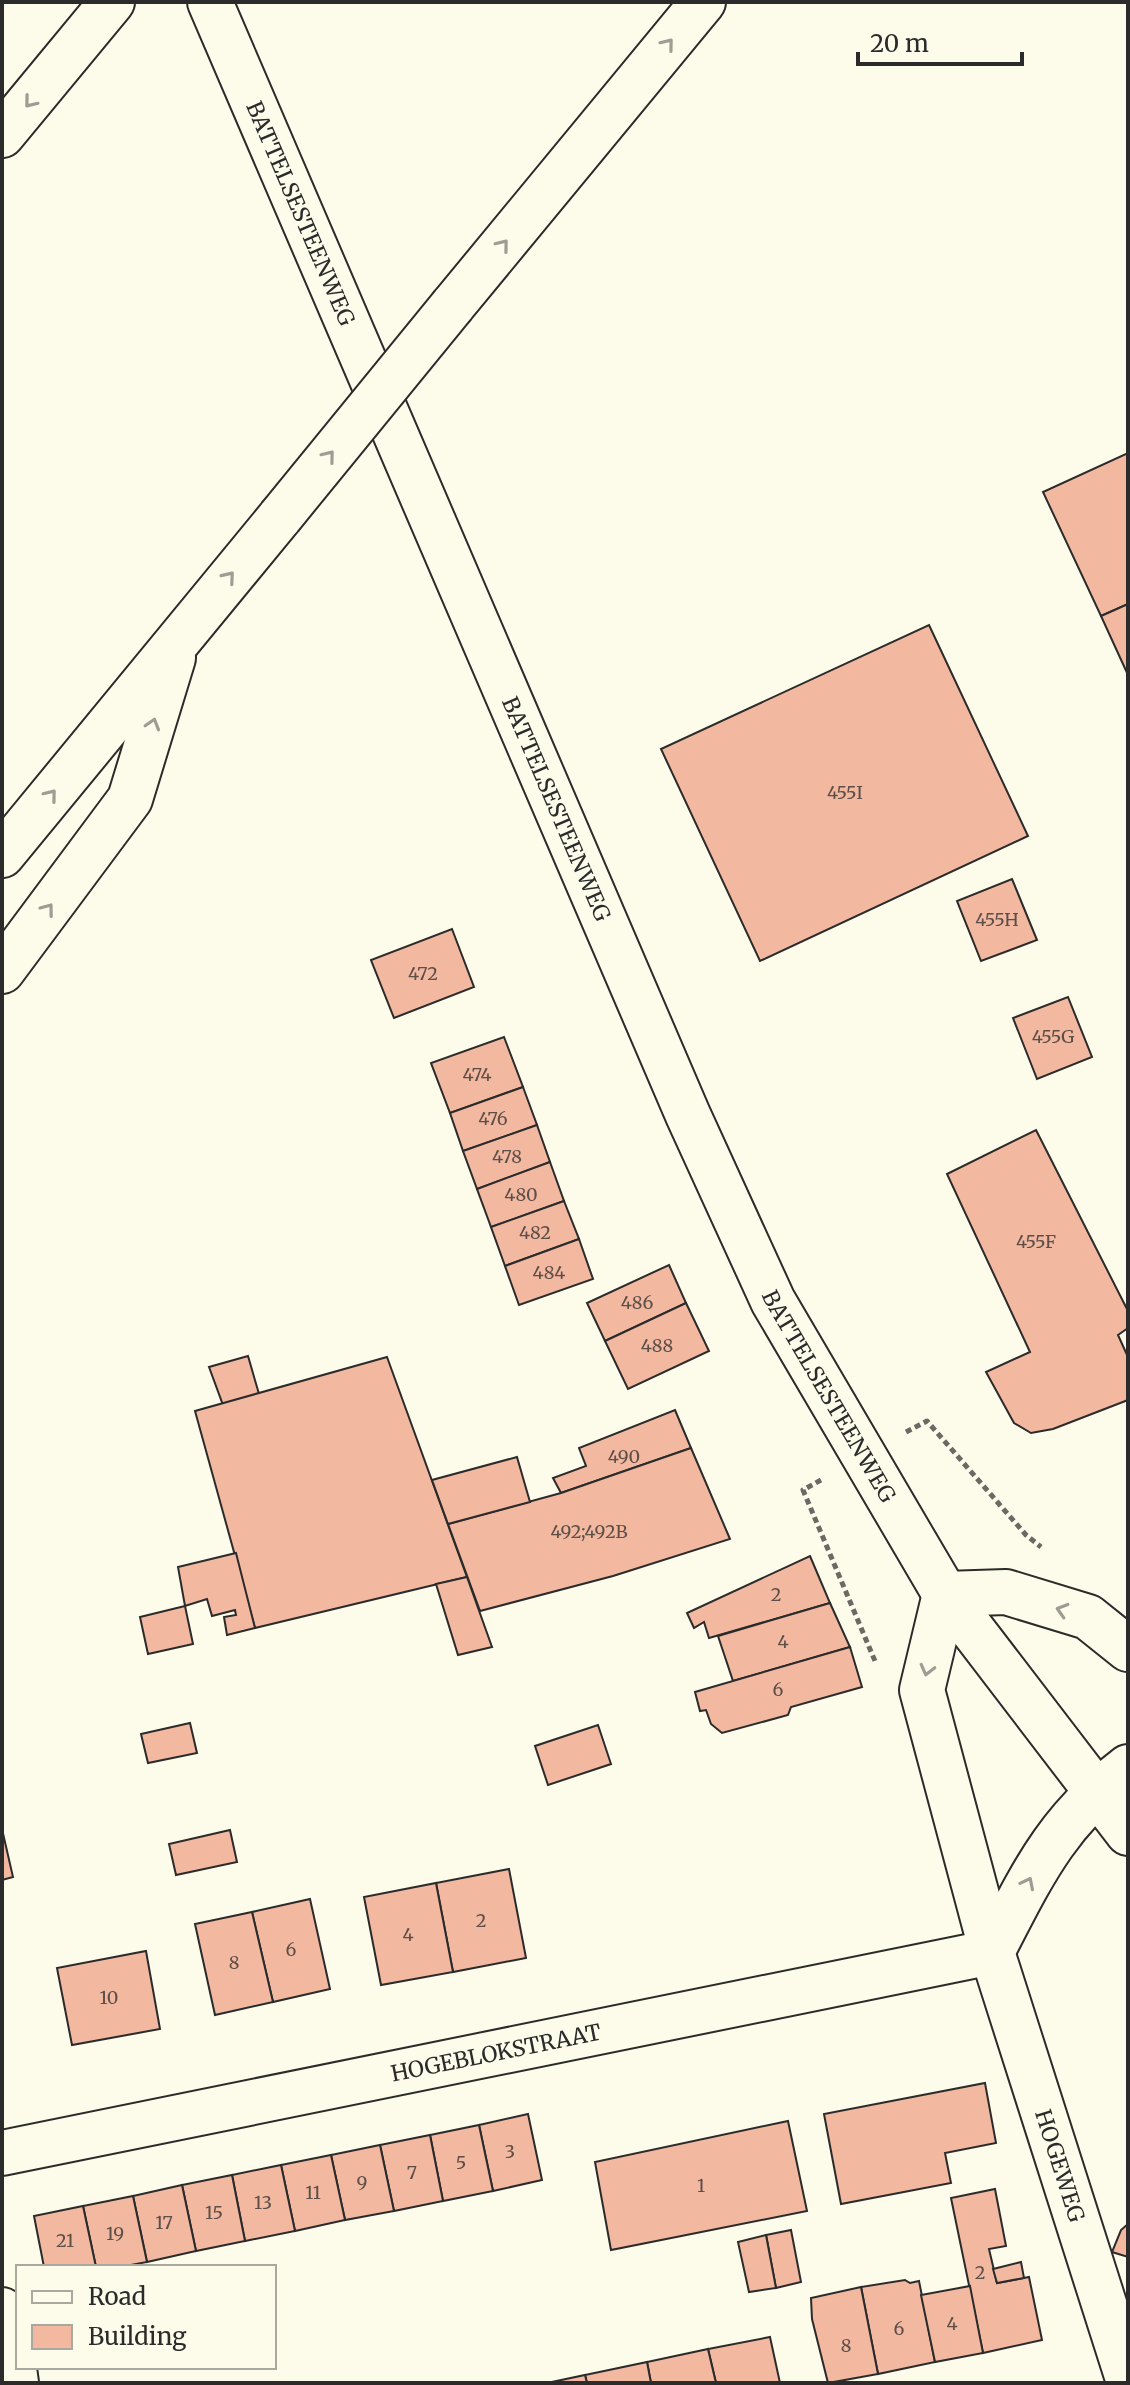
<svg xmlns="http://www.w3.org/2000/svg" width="1130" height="2385" font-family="Merriweather,serif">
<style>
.building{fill:#f2b8a0;stroke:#2b2b2b;stroke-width:2}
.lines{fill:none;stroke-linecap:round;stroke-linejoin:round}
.minor-casing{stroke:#2b2b2b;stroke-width:48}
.secondary-casing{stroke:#2b2b2b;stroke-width:48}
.motorway-casing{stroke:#2b2b2b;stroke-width:48}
.path{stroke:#6a6964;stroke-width:5;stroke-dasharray:6 4;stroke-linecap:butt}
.minor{stroke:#fdfbea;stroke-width:44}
.secondary{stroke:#fdfbea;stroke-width:44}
.motorway{stroke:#fdfbea;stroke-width:44}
.motorway-bridge-casing{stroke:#2b2b2b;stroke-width:48;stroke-linecap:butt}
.motorway-bridge{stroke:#fdfbea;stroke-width:44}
.oneway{stroke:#9e9d94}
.labels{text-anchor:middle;stroke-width:6;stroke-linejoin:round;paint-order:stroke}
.number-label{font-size:18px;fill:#5d4e48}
.street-label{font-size:22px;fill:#2b2b2b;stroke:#fdfbea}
</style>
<rect width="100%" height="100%" fill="#fdfbea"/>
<!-- building -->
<g class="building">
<path d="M1128,453V604L1101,616L1043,492Z"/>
<path d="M1128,604V675L1101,616Z"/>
<path d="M929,625L1028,836L760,961L661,749Z"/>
<path d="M1012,879L1037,940L981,961L957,901Z"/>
<path d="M452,929L474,987L394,1018L371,960Z"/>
<path d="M1068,997L1092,1057L1037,1079L1013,1018Z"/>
<path d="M504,1037L523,1087L450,1113L431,1063Z"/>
<path d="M523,1087L537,1125L463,1151L450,1113Z"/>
<path d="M537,1125L550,1162L477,1189L463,1151Z"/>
<path d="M1036,1130L1128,1311V1328L1118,1335L1128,1357V1400L1053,1429L1031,1433L1014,1423L986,1372L1030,1352L947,1174Z"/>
<path d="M550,1162L564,1201L491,1227L477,1189Z"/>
<path d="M564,1201L579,1239L505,1266L491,1227Z"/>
<path d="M579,1239L593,1279L519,1305L505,1266Z"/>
<path d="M669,1265L686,1303L605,1341L587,1303Z"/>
<path d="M686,1303L709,1351L628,1389L605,1341Z"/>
<path d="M248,1356L259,1394L223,1405L209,1367Z"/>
<path d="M387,1357L467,1577L255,1628L195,1411Z"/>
<path d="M675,1410L691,1448L561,1493L553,1478L586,1466L579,1448Z"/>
<path d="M691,1448L730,1539L613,1576L480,1611L448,1524L561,1493Z"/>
<path d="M517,1457L530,1502L448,1524L432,1480Z"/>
<path d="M236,1553L255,1628L227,1635L224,1617L236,1615L235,1610L212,1616L207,1599L185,1606L178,1567Z"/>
<path d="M810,1556L830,1603L709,1638L704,1622L694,1628L687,1613Z"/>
<path d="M467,1577L492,1647L458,1655L436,1584Z"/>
<path d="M830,1603L850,1647L733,1681L718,1636Z"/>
<path d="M185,1606L193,1644L148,1654L140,1617Z"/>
<path d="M850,1647L862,1687L791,1707L788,1715L722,1733L711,1724L706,1710L700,1711L695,1692Z"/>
<path d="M190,1723L197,1753L148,1763L141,1734Z"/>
<path d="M598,1725L611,1764L548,1785L535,1746Z"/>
<path d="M2,1829L13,1877L2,1880Z"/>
<path d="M230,1830L237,1862L176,1875L169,1844Z"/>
<path d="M509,1869L526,1958L453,1972L436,1883Z"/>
<path d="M436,1883L453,1972L381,1985L364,1897Z"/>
<path d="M310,1899L330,1989L273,2002L252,1912Z"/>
<path d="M252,1912L273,2002L215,2015L195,1924Z"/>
<path d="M146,1951L160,2029L72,2045L57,1968Z"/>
<path d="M985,2083L996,2143L945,2153L951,2183L841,2204L824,2114Z"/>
<path d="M528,2114L542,2180L493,2191L479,2125Z"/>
<path d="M788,2121L807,2211L611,2250L595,2162Z"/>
<path d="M479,2125L493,2191L443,2201L430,2135Z"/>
<path d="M430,2135L443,2201L394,2211L380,2145Z"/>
<path d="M380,2145L394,2211L345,2220L331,2155Z"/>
<path d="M331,2155L345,2220L295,2231L281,2165Z"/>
<path d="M281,2165L295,2231L245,2241L232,2175Z"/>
<path d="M232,2175L245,2241L196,2251L182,2185Z"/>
<path d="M182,2185L196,2251L147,2262L133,2196Z"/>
<path d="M995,2189L1006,2246L989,2249L997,2283L1029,2277L1042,2340L983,2353L951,2198Z"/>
<path d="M133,2196L147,2262L120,2267H96L83,2206Z"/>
<path d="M83,2206L96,2267H44L34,2216Z"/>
<path d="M1128,2224V2257L1112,2252L1121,2230Z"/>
<path d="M791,2230L801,2282L776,2288L766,2235Z"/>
<path d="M766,2235L776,2288L749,2292L738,2242Z"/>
<path d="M1021,2262L1024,2278L997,2283L993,2269Z"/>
<path d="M905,2280L910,2283L919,2281L935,2362L878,2374L861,2287Z"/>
<path d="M970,2286L983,2353L935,2362L921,2295Z"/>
<path d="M861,2287L878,2374L828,2383L812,2319L811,2298Z"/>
<path d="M770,2337L780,2383H716L708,2349Z"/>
<path d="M708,2349L716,2383H651L647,2362Z"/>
<path d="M647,2362L651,2383H587L585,2375Z"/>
<path d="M585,2375L587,2383H547Z"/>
</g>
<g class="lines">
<!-- minor casing -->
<g class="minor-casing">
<g id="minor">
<path id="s1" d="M1128,1649L1088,1617L1006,1592L945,1594L922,1690L992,1952L1128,2379"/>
<path d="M992,1952C1032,1875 1056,1821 1128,1767"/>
<path id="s2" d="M2,2153L992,1952"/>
<path d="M2,2310L8,2325L16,2383"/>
</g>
</g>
<!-- secondary casing -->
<g class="secondary-casing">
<g id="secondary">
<path id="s3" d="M210,2L688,1115L773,1301L945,1594L1128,1833"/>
</g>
</g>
<!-- motorway casing -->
<g class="motorway-casing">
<g id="motorway">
<path d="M2,135L112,2"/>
<path d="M453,305L703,2"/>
<path d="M2,855L280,517"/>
<path d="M2,971L130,799L173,658"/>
</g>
</g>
<!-- path -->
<g class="path">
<path d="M906,1432L927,1421L1026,1535L1041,1547"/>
<path d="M821,1480L803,1490L875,1661"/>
</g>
<!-- minor -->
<use href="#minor" class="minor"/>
<!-- secondary -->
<use href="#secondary" class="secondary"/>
<!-- motorway -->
<use href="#motorway" class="motorway"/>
<!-- motorway-bridge casing -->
<g class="motorway-bridge-casing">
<path id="motorway-bridge" d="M280,517L453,305"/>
</g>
<!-- motorway-bridge -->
<use href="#motorway-bridge" class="motorway-bridge"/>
</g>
<!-- one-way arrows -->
<defs><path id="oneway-chevron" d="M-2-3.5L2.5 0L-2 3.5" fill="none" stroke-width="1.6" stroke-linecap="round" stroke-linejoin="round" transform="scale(2)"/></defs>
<g class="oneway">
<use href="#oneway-chevron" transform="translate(668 44) rotate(-51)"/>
<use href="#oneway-chevron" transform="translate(30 102) rotate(129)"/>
<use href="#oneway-chevron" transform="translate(503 245) rotate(-51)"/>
<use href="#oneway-chevron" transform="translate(329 456) rotate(-51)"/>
<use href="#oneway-chevron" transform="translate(229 577) rotate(-50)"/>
<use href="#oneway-chevron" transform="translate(153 724) rotate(-73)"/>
<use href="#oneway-chevron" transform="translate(51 795) rotate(-51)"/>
<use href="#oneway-chevron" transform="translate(48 909) rotate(-53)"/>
<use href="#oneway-chevron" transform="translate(1062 1610) rotate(-163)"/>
<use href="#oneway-chevron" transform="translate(927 1670) rotate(104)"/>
<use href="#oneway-chevron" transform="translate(1028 1883) rotate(-63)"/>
</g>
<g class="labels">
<!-- number labels -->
<g class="number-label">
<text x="845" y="799">455I</text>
<text x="997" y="926">455H</text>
<text x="423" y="980">472</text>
<text x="1053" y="1043">455G</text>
<text x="477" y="1081">474</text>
<text x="493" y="1125">476</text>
<text x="507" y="1163">478</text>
<text x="521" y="1201">480</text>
<text x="535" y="1239">482</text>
<text x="1036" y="1248">455F</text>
<text x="549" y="1279">484</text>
<text x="637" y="1309">486</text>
<text x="657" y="1352">488</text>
<text x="624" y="1463">490</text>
<text x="589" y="1538">492;492B</text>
<text x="776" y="1601">2</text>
<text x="783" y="1648">4</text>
<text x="778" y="1696">6</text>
<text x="481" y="1927">2</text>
<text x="408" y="1941">4</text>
<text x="291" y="1956">6</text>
<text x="234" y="1969">8</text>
<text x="109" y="2004">10</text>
<text x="510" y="2158">3</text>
<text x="461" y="2169">5</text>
<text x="412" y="2179">7</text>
<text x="362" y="2189">9</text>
<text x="701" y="2192">1</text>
<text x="313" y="2199">11</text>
<text x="263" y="2209">13</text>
<text x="214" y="2219">15</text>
<text x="164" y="2229">17</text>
<text x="115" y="2240">19</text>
<text x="65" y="2247">21</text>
<text x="980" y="2279">2</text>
<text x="952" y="2330">4</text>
<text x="899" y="2335">6</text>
<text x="846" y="2352">8</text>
</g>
<!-- street labels -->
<g class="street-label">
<text dy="8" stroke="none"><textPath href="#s3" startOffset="230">BATTELSESTEENWEG</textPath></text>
<text dy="8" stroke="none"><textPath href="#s3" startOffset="878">BATTELSESTEENWEG</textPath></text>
<text dy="8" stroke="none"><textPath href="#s3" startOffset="1526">BATTELSESTEENWEG</textPath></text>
<text dy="8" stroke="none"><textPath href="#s2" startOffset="504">HOGEBLOKSTRAAT</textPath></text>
<text dy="8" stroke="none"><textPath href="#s1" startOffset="792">HOGEWEG</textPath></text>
</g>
</g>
<!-- border -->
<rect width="1130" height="2385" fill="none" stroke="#2b2b2b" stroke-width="8"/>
<!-- legend -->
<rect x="16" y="2265" width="260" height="104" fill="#fdfbea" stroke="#a9a89e" stroke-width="2"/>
<rect x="32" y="2291" width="40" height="12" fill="#fdfbea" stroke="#a9a89e" stroke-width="2"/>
<text x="88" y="2305" font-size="24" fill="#2b2b2b">Road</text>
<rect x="32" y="2325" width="40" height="24" fill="#f2b8a0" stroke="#a9a89e" stroke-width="2"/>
<text x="88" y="2345" font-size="24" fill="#2b2b2b">Building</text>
<!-- scale -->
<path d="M858 52v12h164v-12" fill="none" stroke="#2b2b2b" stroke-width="4"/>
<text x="870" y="52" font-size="24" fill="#2b2b2b" stroke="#fdfbea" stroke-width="6" paint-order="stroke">20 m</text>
</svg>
